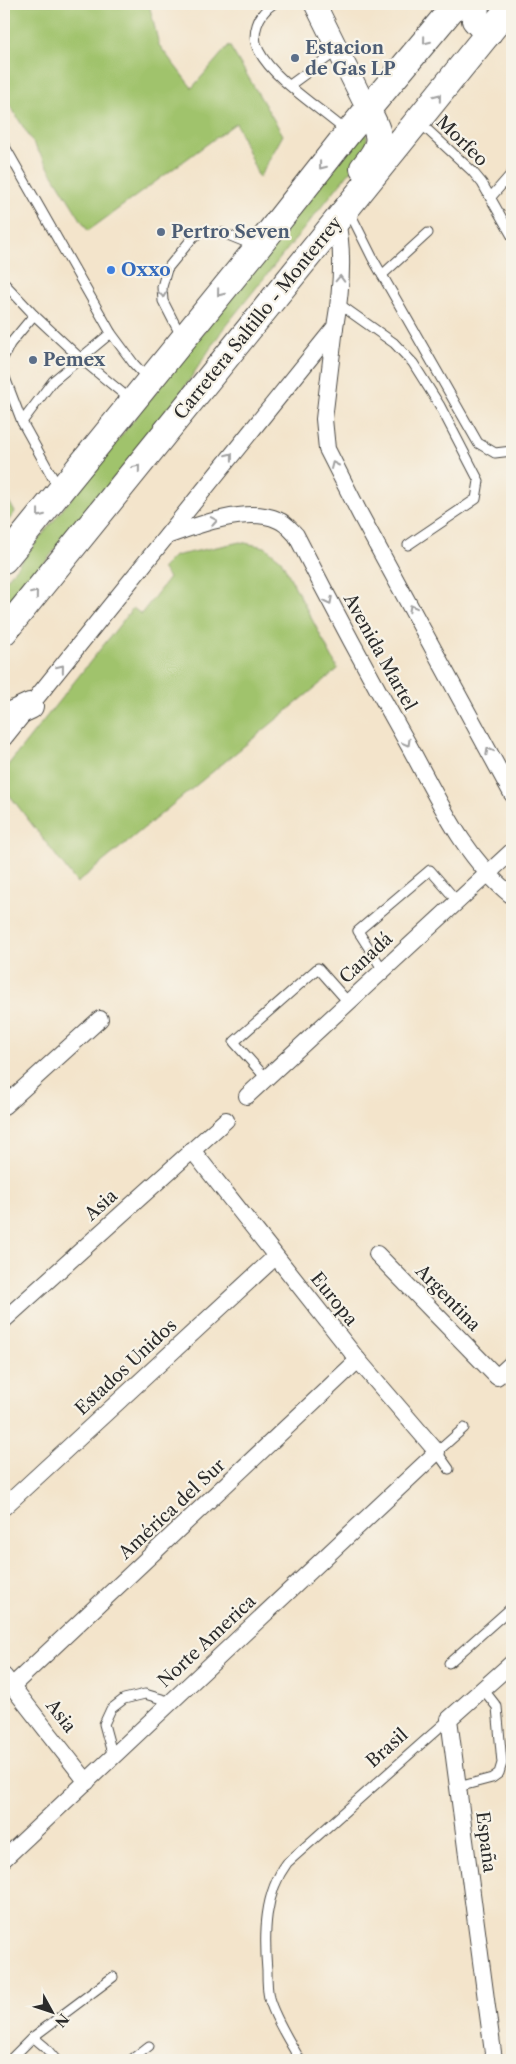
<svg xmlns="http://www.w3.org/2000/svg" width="516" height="2064" font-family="'Libre Caslon Text',serif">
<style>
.green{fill:#a0c36c;stroke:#66774c}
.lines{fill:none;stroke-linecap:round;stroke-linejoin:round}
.service-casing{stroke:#494743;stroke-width:11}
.minor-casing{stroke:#494743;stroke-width:18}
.tertiary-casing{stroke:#494743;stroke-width:23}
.primary-casing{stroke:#494743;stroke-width:28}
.service{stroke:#fff;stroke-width:9}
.minor{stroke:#fff;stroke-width:16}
.tertiary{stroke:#fff;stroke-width:21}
.primary{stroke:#fff;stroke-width:26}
.oneway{stroke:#a0a0a0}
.service-dot{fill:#5c6f8a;stroke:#f7f3e8;stroke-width:2}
.shop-dot{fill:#3f7fe0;stroke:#f7f3e8;stroke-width:2}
.labels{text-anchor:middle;stroke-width:4.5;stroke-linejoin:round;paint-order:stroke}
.service-label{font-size:18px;font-weight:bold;fill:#4e5e75;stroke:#f7f3e8;text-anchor:start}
.street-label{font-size:18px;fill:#2b2b2b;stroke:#f7f3e8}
.shop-label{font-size:18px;font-weight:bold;fill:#366cbe;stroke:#f7f3e8;text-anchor:start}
</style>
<rect width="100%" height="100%" fill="#f7f3e8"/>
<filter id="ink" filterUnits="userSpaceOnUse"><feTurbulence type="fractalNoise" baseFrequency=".02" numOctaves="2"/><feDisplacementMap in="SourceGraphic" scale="10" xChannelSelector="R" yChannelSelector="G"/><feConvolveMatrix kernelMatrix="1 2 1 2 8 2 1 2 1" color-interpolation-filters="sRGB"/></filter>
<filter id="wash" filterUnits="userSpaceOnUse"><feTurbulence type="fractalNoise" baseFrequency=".0096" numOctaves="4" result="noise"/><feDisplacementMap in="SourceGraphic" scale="20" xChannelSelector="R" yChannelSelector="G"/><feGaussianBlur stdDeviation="1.12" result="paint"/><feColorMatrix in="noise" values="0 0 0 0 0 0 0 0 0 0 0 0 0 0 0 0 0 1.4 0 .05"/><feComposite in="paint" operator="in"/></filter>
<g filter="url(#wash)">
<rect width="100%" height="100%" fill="#f3e4cb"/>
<!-- green -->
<g class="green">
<path d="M4,4H149L159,45L192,88L229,45L283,135L259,178L236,123L88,231L4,96Z"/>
<path d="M366,128L368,149L223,329L169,411L4,612V583Z"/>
<path d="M4,493L15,512L4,526Z"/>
<path d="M240,542L265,547L281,560L338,669L77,883L4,788V770L133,608L141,614L169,578L162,568L174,556Z"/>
</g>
</g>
<g filter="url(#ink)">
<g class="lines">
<!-- service casing -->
<g class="service-casing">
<g id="service">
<path d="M273,4C258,14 250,35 259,51C273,79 321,109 346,131"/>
<path d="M290,85L338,50"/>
<path d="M418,121L472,171L482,183L512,236"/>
<path d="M4,145L111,333L134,364L147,378"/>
<path d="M491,197L512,173"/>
<path d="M349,211L373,259L478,443L495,453L512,451"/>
<path d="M382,275L428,233"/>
<path d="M4,283L34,315"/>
<path d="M339,304L394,343L413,363L440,406L479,481L476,499L408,545"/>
<path d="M181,336L163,301L162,287L167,269L194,236L204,232L223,233L255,246"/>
<path d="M4,356L10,344L34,315L80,358L132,401"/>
<path d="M4,375L22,422L59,489"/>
<path d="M22,422L53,381L111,333"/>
<path d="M383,970L358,931L430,870L457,901"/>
<path d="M266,1078L234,1042L318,968L348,1002"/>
<path d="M449,1469L437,1452L464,1428"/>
<path d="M449,1663L512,1607"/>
<path d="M113,1757L104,1724L111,1709L124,1699L145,1694L172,1702"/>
<path d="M458,1787L492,1778L499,1773L502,1763L497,1707L483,1689"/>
<path d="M33,2037L113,1977"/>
<path d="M10,2060L33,2037L45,2047L56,2060"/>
<path d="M131,2060L149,2046"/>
<path d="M300,2060C289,2040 275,2019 269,1998C267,1989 267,1979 267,1971C264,1934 264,1894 287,1863L449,1719"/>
</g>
</g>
<!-- minor casing -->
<g class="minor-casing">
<g id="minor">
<path d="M335,327L324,419L327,449L360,514L512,794"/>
<path d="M167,536C197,525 248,506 278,520C286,523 291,530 296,535C332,606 369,675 408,744C438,798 463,857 512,896"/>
<path d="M4,738L335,327C341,292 345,252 336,217"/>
<path d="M247,1096L512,851"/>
<path d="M4,1106L100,1019"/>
<path d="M377,1254L497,1377L512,1363"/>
<path d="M4,1320L226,1120"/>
<path d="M4,1507L275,1257"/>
<path d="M4,1676L87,1782"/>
<path d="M12,1686L358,1360"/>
<path d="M4,1859L437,1452L358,1360L192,1150"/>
<path d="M494,2060L449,1719L512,1663"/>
</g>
</g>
<!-- tertiary casing -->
<g class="tertiary-casing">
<path id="tertiary" d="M315,4L367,109"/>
</g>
<!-- primary casing -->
<g class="primary-casing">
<g id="primary">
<path d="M476,4L475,20L488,34"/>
<path d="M363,168C384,142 382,138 367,109"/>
<path d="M4,560L258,247L348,133L456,4"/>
<path d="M4,632L512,4"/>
<path d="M4,718L30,706"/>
</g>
</g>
<!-- service -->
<use href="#service" class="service"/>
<!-- minor -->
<use href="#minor" class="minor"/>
<!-- tertiary -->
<use href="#tertiary" class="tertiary"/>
<!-- primary -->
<use href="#primary" class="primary"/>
</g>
<!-- one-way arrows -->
<defs><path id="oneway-chevron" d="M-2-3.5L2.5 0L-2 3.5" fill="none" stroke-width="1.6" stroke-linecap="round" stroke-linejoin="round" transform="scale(1.25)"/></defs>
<g class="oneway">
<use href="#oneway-chevron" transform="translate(426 41) rotate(129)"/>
<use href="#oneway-chevron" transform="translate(438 97) rotate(-51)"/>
<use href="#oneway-chevron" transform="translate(322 166) rotate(128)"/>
<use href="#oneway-chevron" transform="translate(340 279) rotate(-88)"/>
<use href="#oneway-chevron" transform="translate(220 293) rotate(129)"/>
<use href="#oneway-chevron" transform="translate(163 294) rotate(84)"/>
<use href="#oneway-chevron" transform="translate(230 456) rotate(-52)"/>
<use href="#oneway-chevron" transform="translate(334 465) rotate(-114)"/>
<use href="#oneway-chevron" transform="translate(137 468) rotate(-51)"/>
<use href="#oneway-chevron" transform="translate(40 514) rotate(128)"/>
<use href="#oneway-chevron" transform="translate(214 521) rotate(-10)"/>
<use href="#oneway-chevron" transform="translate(35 594) rotate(-51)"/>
<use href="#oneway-chevron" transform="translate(329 601) rotate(63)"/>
<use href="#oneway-chevron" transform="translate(412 608) rotate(-118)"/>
<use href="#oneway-chevron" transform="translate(61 668) rotate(-51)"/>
<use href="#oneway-chevron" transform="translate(407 743) rotate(61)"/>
<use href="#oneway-chevron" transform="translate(489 751) rotate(-118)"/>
</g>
</g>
<!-- markers -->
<g class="service-dot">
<circle cx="295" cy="58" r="5"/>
<circle cx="161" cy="232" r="5"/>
<circle cx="33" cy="360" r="5"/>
</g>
<circle class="shop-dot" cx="111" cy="270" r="5"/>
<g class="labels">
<!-- service labels -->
<g class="service-label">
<text x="305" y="54">Estacion<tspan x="305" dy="21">de Gas LP</tspan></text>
<text x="171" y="238">Pertro Seven</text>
<text x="43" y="366">Pemex</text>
</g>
<!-- street labels -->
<g class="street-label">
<text transform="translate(462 141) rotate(44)" y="6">Morfeo</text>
<text transform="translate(258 318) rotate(-51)" y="6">Carretera Saltillo - Monterrey</text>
<text transform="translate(380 652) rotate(61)" y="6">Avenida Martel</text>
<text transform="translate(366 958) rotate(-43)" y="6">Canadá</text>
<text transform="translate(101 1205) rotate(-42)" y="6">Asia</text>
<text transform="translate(448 1298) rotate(46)" y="6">Argentina</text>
<text transform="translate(334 1299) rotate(51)" y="6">Europa</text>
<text transform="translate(126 1367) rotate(-43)" y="6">Estados Unidos</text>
<text transform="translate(172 1509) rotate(-43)" y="6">América del Sur</text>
<text transform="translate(207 1641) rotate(-43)" y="6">Norte America</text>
<text transform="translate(61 1716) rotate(52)" y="6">Asia</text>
<text transform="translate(387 1748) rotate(-42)" y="6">Brasil</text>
<text transform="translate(486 1842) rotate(83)" y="6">España</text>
</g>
<!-- shop labels -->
<g class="shop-label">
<text x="121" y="276">Oxxo</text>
</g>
</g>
<!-- margin -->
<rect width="516" height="2064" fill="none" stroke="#f7f3e8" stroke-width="20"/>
<!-- north arrow -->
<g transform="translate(52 2012) rotate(130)" stroke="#f7f3e8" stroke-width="4" paint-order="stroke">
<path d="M0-4L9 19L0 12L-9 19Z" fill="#2b2b2b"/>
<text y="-8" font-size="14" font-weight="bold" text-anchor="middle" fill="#2b2b2b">N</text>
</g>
</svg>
